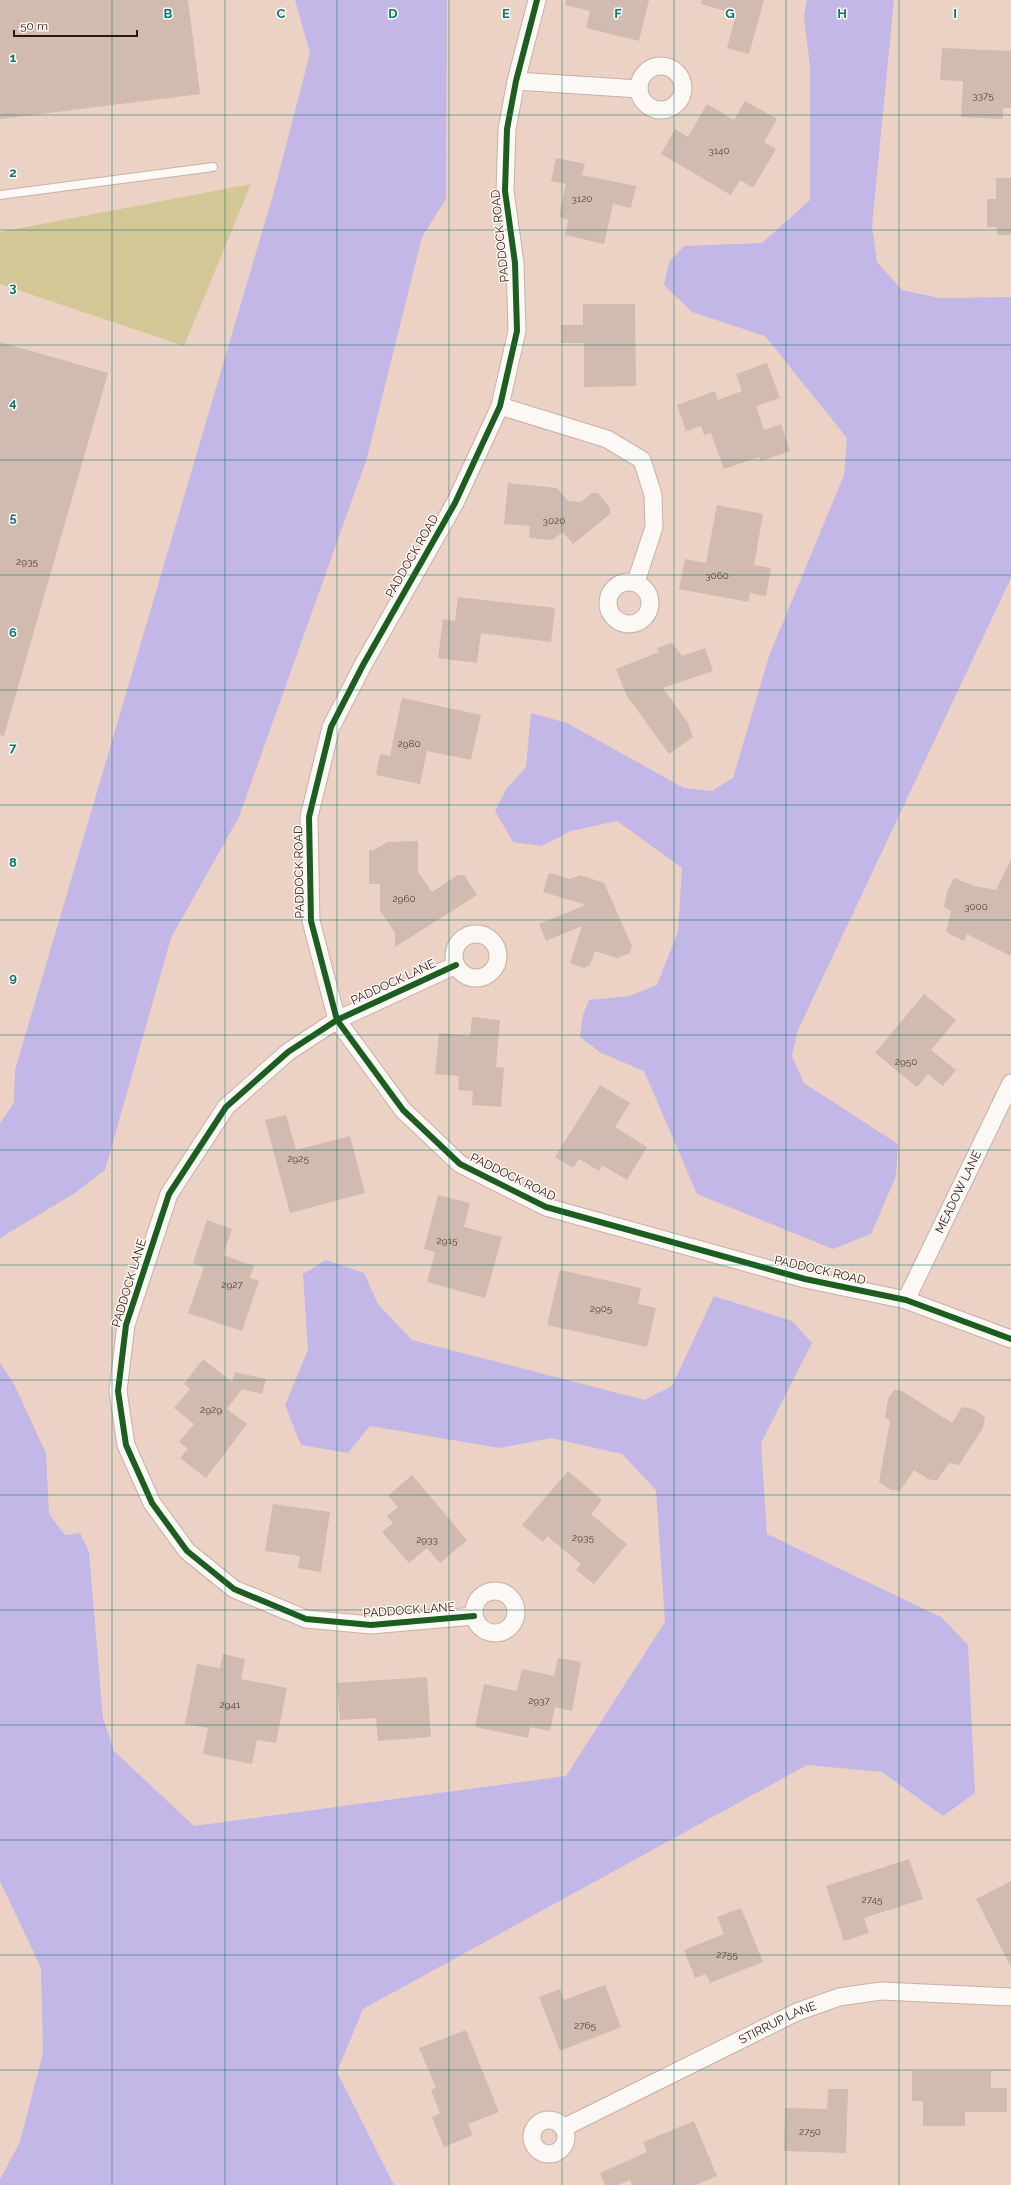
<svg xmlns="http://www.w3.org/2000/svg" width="1011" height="2185" font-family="Raleway,sans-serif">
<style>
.green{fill:#d3c796}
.water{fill:#c3b7e7}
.building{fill:#d1baaf}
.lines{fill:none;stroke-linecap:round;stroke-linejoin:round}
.service-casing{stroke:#c7b0a5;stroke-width:10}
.minor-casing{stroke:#c7b0a5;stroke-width:19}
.service{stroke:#fcf8f6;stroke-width:8}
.minor{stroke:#fcf8f6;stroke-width:17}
.cycleway-casing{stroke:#fef8f5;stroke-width:8}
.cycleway{stroke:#1b5e20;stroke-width:6}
.grid{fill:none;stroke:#0f766e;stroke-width:1;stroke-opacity:0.55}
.labels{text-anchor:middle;stroke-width:3;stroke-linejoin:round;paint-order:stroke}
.number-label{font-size:10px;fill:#584237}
.street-label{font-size:12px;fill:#2e190e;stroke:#fef8f5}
.grid-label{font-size:13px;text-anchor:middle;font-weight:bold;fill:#0f766e;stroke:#fef8f5;stroke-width:3;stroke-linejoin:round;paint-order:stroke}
</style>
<rect width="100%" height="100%" fill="#ecd2c5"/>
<!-- green -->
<path class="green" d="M251,184L184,346L0,284V232Z"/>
<!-- water -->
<g class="water">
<path d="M295,0H447L446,199L422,237L367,458L239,817L171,938L105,1170L75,1193L0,1238V1124L14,1102L15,1070L275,188L310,53Z"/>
<path d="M807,0H894L872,226L877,262L902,290L939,298L1011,297V578L798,1030L792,1056L804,1083L898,1144L896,1176L871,1234L833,1249L697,1194L644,1071L601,1053L580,1037L583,1015L589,1000L630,996L657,985L678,932L682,868L617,821L571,831L541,846L513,842L495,811L507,788L526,767L531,713L567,723L684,788L712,791L733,778L769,656L844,475L847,438L765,336L692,312L664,285L669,262L684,246L762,243L810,200V67L804,17Z"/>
<path d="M326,1260L364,1273L378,1304L412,1340L645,1400L672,1386L714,1296L792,1321L812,1343L761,1443L767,1534L941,1617L968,1645L975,1793L943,1816L882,1772L807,1765L363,2009L337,2072L394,2185H0V2179L20,2142L43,2053L41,1968L0,1881V1363L14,1384L46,1453L49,1514L65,1535L80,1533L89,1552L103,1718L114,1751L194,1826L566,1776L665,1622L656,1490L622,1454L551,1438L500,1448L370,1426L348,1453L301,1445L285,1405L308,1350L303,1274Z"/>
</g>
<!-- building -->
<g class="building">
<path d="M0,0H188L200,94L0,119Z"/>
<path d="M566,0H649L639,41L586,28L590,11L565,5Z"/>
<path d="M702,0H764L749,54L727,48L736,14L701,4Z"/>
<path d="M942,48L1011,51V108H1003V119L961,117L963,81L940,80Z"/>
<path d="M745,101L777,119L764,142L776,149L753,188L740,180L731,195L661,154L675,129L688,137L707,104L734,120Z"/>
<path d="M556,158L585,164L582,175L636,186L631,208L613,204L604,244L565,235L568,220L559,217L566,184L551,181Z"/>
<path d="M996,178H1011V235H997V227H987V199H996Z"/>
<path d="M583,304H635L636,386L584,387V343H561V325H583Z"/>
<path d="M0,342L108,373L4,736L0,735Z"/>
<path d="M767,363L780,398L756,406L764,430L781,424L790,451L761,461L759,457L724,469L711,433L704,435L701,426L686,431L677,405L715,391L718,400L742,391L736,374Z"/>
<path d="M508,483L557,488L568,501L581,502L592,493H598L610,508V514L573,544L563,532L552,540L529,538L530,526L504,524Z"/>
<path d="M717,505L763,514L754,565L771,568L766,596L750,593L748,602L679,589L685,559L706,563Z"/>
<path d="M458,597L555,608L551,642L481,633L477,663L438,658L443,619L455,621Z"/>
<path d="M672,643L682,656L705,648L713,671L663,688L688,723L693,737L669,754L627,696L616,669L659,652L657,648Z"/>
<path d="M402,698L481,715L471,760L427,751L420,784L376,775L380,754L390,756Z"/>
<path d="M418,841V872L432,892L458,875H464L477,895L395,947V933L380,910V884H369V850H374L387,842Z"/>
<path d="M1011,859V956L967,934L964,941L946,932L951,911L944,907L947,892L954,878L975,886L996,890Z"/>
<path d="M549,873L570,879L580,875L604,883L632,946L630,953L617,958L595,951L590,965L584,968L570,963L582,926L546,941L539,924L586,905L543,892Z"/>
<path d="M924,994L956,1020L931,1050L956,1070L943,1086L928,1074L917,1087L875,1053Z"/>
<path d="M472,1017L500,1020L496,1067L504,1068L501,1107L472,1105L473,1091L458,1090L459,1076L435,1074L439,1033L470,1036Z"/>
<path d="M600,1085L630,1103L615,1127L647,1147L627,1180L602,1165L599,1171L579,1159L573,1168L555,1157Z"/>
<path d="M286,1115L296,1150L350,1136L365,1193L290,1213L265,1120Z"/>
<path d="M438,1195L470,1203L464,1227L502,1237L485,1298L427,1282L435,1252L424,1249Z"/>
<path d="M207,1220L232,1229L223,1255L254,1266L250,1278L259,1281L242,1331L188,1313L204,1267L193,1263Z"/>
<path d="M560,1270L641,1288L638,1304L656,1308L647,1347L547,1325Z"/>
<path d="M203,1359L232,1382L235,1372L266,1379L262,1394L242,1389L227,1409L247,1424L206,1478L180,1458L188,1449L179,1442L194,1424L174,1408L190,1389L184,1384Z"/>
<path d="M894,1390L902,1391L952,1423L962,1407L973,1409L985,1417L983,1428L959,1465L949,1463L937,1481L928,1479L914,1470L900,1491L891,1490L879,1482L890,1421L885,1417L888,1399Z"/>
<path d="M568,1471L602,1500L591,1514L627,1544L594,1584L576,1570L581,1564L547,1536L543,1542L522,1525Z"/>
<path d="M412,1475L467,1540L440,1563L427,1548L409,1563L382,1532L393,1523L387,1516L398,1507L388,1496Z"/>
<path d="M273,1504L330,1512L321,1572L298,1568L300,1556L265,1551Z"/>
<path d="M223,1654L245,1659L241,1679L287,1688L276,1743L257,1740L252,1764L203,1754L208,1728L185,1724L197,1664L220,1668Z"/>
<path d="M558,1658L581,1662L572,1711L555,1707L550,1731L530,1727L528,1738L475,1727L484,1684L517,1691L522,1669L554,1676Z"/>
<path d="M427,1677L431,1737L378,1741L376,1718L340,1720L337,1683Z"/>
<path d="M909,1859L923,1899L864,1918L869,1933L844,1941L826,1886Z"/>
<path d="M1011,1881V1967L976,1899Z"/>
<path d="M741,1908L763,1962L710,1983L706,1974L695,1978L684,1950L724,1934L717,1917Z"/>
<path d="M605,1985L621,2027L560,2051L539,1997L560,1989L564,2000Z"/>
<path d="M466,2030L499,2112L468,2124L473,2135L444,2147L432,2117L440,2113L431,2090L436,2088L419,2048Z"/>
<path d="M912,2071H991V2088H1007V2112H965V2126H923V2101H912Z"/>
<path d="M828,2089H848L846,2153L784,2151L785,2108L827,2109Z"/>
<path d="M694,2121L717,2176L696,2185H632L630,2180L618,2185H605L600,2173L647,2152L643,2142Z"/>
</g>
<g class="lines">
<!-- service casing -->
<g class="service-casing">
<path id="service" d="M0,195L213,167"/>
</g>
<!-- minor casing -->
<g class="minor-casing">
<g id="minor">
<path d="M537,0L516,81L507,129L505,191L515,263L517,331L500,406L455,503L363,665L331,727L309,817L311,921L337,1020L403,1110L460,1164L546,1207L805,1279L906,1300L1011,1339"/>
<circle cx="661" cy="88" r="22"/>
<path d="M516,81L639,89"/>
<path d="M500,406L607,439L642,460L653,495L654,527L636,582"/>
<circle cx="629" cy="603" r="21"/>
<circle cx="476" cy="956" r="22"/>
<path d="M456,965L337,1020L288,1052L226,1107L169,1194L126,1325L118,1391L126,1445L152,1503L187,1551L234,1589L306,1619L371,1625L474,1616"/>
<path id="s1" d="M906,1300L1011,1083"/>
<circle cx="495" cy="1612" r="21"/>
<circle cx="549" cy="2137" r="17"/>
<path id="s2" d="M563,2128L797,2012L839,1997L881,1991L1011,1997"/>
</g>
</g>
<!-- service -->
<use href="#service" class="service"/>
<!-- minor -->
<use href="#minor" class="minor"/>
<!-- cycleway casing -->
<g class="cycleway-casing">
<g id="cycleway">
<path d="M537,0L516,81L507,129L505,191L515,263L517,331L500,406L455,503L363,665L331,727L309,817L311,921L337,1020L403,1110L460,1164L546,1207L805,1279L906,1300L1011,1339"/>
<path d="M456,965L337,1020L288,1052L226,1107L169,1194L126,1325L118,1391L126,1445L152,1503L187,1551L234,1589L306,1619L371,1625L474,1616"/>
</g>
</g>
<!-- cycleway -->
<use href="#cycleway" class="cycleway"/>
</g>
<!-- grid -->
<path class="grid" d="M112,0V2185M225,0V2185M337,0V2185M449,0V2185M562,0V2185M674,0V2185M786,0V2185M899,0V2185M0,115H1011M0,230H1011M0,345H1011M0,460H1011M0,575H1011M0,690H1011M0,805H1011M0,920H1011M0,1035H1011M0,1150H1011M0,1265H1011M0,1380H1011M0,1495H1011M0,1610H1011M0,1725H1011M0,1840H1011M0,1955H1011M0,2070H1011"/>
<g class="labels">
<!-- number labels -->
<g class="number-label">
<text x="983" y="99">3375</text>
<text x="719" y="154">3140</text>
<text x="582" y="202">3120</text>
<text x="554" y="524">3020</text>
<text x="27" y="565">2935</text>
<text x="717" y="579">3060</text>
<text x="409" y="747">2980</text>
<text x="404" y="902">2960</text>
<text x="976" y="910">3000</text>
<text x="906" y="1065">2950</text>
<text x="298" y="1162">2925</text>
<text x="447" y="1244">2915</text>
<text x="232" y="1288">2927</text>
<text x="601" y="1312">2905</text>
<text x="211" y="1413">2929</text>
<text x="583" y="1541">2935</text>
<text x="427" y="1543">2933</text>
<text x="539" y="1704">2937</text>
<text x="230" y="1708">2941</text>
<text x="872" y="1903">2745</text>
<text x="727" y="1958">2755</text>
<text x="585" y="2029">2765</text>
<text x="810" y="2135">2750</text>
</g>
<!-- street labels -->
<g class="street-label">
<text transform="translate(500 236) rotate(-96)" y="4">PADDOCK ROAD</text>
<text transform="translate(412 556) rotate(-60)" y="4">PADDOCK ROAD</text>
<text transform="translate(299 872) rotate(-91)" y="4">PADDOCK ROAD</text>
<text transform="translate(393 982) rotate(-25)" y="4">PADDOCK LANE</text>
<text transform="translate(513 1177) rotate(26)" y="4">PADDOCK ROAD</text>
<text dy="4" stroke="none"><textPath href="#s1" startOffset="120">MEADOW LANE</textPath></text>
<text transform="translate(820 1270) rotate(13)" y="4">PADDOCK ROAD</text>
<text transform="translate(129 1283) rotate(-73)" y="4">PADDOCK LANE</text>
<text transform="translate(409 1610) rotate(-4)" y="4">PADDOCK LANE</text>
<text dy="4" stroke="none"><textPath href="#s2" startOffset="239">STIRRUP LANE</textPath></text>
</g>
</g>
<g class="grid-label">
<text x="168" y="18">B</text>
<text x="281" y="18">C</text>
<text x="393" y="18">D</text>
<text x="506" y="18">E</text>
<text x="618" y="18">F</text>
<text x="730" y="18">G</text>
<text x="842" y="18">H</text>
<text x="955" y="18">I</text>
<text x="13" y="62">1</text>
<text x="13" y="177">2</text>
<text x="13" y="292">3</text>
<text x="13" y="407">4</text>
<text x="13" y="522">5</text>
<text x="13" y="637">6</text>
<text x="13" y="752">7</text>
<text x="13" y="867">8</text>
<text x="13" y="982">9</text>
</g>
<!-- scale -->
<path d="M14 30v6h123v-6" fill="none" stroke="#2e190e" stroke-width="2"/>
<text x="20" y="30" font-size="12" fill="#2e190e" stroke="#fef8f5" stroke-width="3" paint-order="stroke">50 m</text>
</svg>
